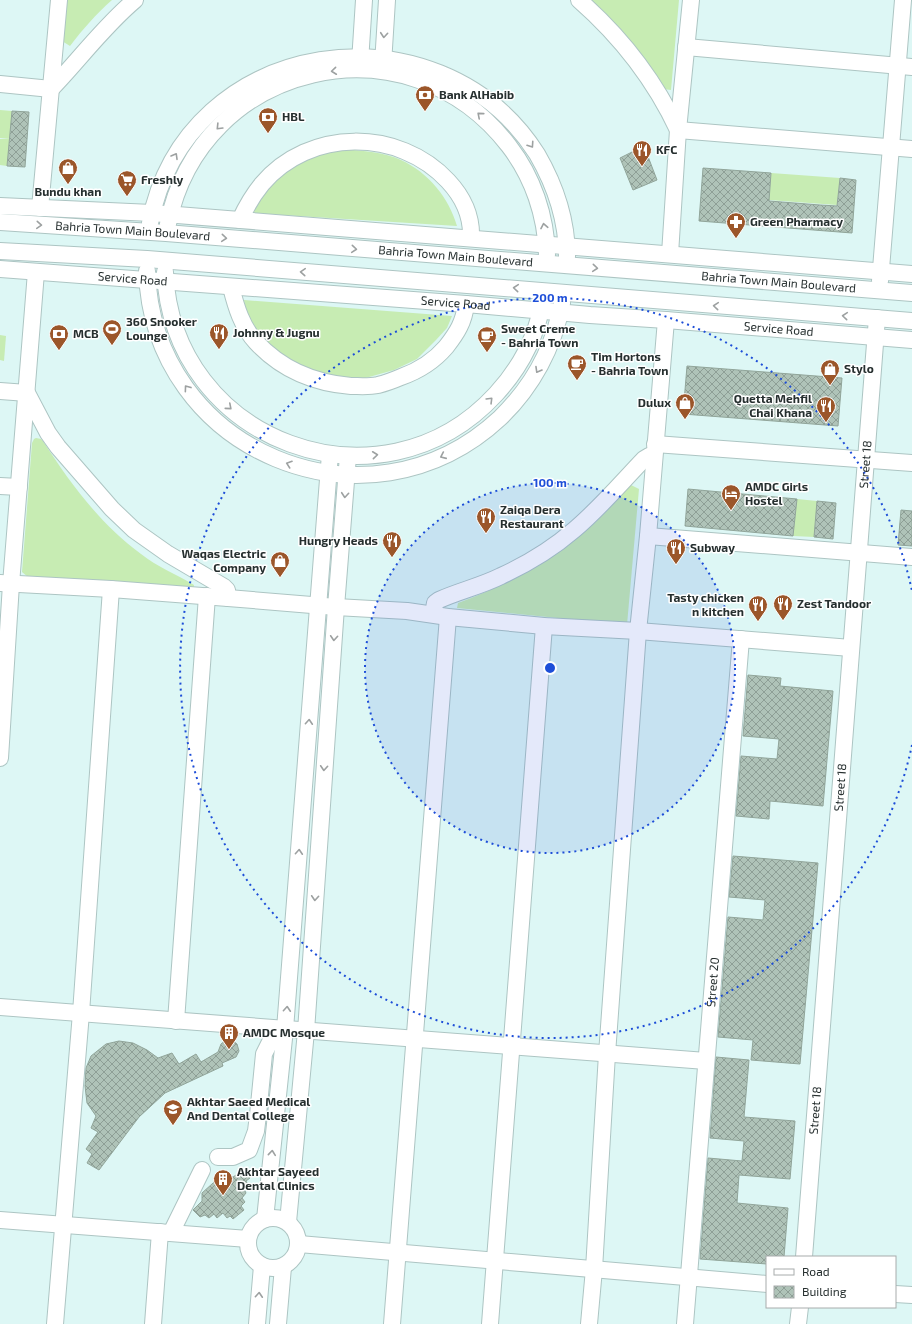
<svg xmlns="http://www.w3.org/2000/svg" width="912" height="1324" font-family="'Exo 2',sans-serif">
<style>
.grass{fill:#c7ecb3}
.building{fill:url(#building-cross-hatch);stroke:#91a59a}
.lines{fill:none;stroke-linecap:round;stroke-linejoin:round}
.minor-casing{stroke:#adc5c3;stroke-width:18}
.minor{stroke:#fff;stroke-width:16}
.oneway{stroke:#9da1a1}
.ring{fill:none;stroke:#1d4ed8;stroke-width:2;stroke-dasharray:2 4}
.labels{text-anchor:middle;stroke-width:3;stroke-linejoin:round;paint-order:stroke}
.poi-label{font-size:12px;font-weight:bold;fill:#262f2f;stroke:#fff;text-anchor:start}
.street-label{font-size:12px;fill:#262f2f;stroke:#fff}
.centre{fill:#1d4ed8;stroke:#fff;stroke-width:2}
.ring-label{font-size:12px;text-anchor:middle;font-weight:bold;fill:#1d4ed8;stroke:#fff;stroke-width:3;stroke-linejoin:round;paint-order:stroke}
</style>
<defs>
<pattern id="building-cross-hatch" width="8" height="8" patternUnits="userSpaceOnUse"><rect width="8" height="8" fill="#afc3b8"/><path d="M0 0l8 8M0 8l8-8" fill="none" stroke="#8e9f96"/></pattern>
</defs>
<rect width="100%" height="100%" fill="#ddf7f5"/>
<!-- grass -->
<g class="grass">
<path d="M67,0H112C96,14 83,29 70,46L62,41Z"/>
<path d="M591,0H679L671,90L663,89L611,20Z"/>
<path d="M0,110L12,111L10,139L0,138Z"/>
<path d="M0,139H10L7,166L0,165Z"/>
<path d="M344,149C363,151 384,152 401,160C429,173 449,198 457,226L252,213L253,206L282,172L316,155Z"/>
<path d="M771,173L840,178L837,205L769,200Z"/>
<path d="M244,300L452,316L447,328L436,340L417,359L394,370L362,379H339L305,370L287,361L260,336L245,310Z"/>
<path d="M0,335L6,336L4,361L0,360Z"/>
<path d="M36,438L41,439L43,441C70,483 100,524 141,554C157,567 176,574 194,585L193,593L28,577L22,572L32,443L34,439Z"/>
<path d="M631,485L639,489L627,625L457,608L458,603C506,585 552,561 590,527C605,514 617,498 631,485Z"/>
<path d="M797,499L817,501L814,537L793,536Z"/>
</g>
<!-- building -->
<g class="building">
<path d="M12,111L29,112L25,167L7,166Z"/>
<path d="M644,146L657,180L633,190L620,158Z"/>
<path d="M703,168L771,173L769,201L820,205L837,206L840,178L856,180L852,233L699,221Z"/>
<path d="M687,366L842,378L838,426L683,414Z"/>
<path d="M688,489L797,499L793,536L685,526Z"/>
<path d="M817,501L836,503L833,539L814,537Z"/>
<path d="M901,510L912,511V546L898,545Z"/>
<path d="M748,675L781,678L780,686L833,691L823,806L770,801L769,819L736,816L741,756L777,759L779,739L743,736Z"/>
<path d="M733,856L818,863L800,1064L751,1060L753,1040L718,1037L728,917L763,920L765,900L729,897Z"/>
<path d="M226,1040H232L237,1044L239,1051L236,1057L222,1063L223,1066L165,1093L139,1117L99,1170L87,1163L92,1154L86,1149L98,1132L91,1128L96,1116L87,1103L85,1086L86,1068L91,1056L106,1044L119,1041L133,1043L147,1050L158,1058L172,1053L179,1064L196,1054L201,1062L218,1052L221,1044Z"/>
<path d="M716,1057L749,1060L744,1117L795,1121L790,1179L739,1175L737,1203L788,1208L784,1257H767V1264L700,1259L708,1158L742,1161L744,1141L710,1138Z"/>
<path d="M244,1170L250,1178L246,1181L248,1185L244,1189L246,1193L242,1198L245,1202L241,1206L244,1210L233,1219L230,1216L227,1218L223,1213L217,1218L214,1214L209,1218L205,1215L200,1217L193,1210L202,1201V1193L223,1174L233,1177Z"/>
</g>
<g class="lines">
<!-- minor casing -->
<g class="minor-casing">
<g id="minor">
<path d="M579,0C620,36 655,81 678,130L912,149"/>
<path d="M686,47L912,67"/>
<path d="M360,62L364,0"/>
<path d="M383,64L387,0"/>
<path d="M0,84L51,89C80,59 103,27 135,0"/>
<path d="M0,206L152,213L912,274"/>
<path d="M40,208L59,0"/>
<path d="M240,220C246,207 253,195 262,184C309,128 399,128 448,181C463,197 472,215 471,238"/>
<path id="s1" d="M0,222L166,233L912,293"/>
<path d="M150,223C186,35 439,0 537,154C555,185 567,221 567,257"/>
<path d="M168,224C201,61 408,14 509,146C533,177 546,216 547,255"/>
<path d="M0,251L147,259L912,321"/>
<path d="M670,254L678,130L691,0"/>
<path id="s2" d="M0,269L466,304L590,315L666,320L912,340"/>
<path d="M147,271C152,452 368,541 500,418C532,387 554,347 562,303"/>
<path d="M165,272C172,442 381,519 496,394C520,368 537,335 543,300"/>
<path d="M880,281L903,0"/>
<path d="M231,287C236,307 242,327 256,342C281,369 314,383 351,386C359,386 369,387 378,385C386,383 394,380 401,377C418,371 434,361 446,347C457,333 464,322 466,304"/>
<path d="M0,391L27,393L48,433L58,447L112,509L134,530L168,554L224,587L227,590L228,598"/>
<path d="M655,444L912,463"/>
<path d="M0,486L19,487"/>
<path d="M648,536L912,557"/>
<path d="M0,583L111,589L228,598L336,607L407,611L448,617L544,626L638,631L851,648"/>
<path d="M433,614L435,603L439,600C459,591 481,586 501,576C527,564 552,549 574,530C599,509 621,483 644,459L649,456H654"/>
<path d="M0,758L11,584L36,272"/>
<path d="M0,1007L706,1061"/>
<path d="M176,1021L207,596"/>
<path d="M218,1157H233L249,1150L256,1131L258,1115L264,1054L271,1040L285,1029"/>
<circle cx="273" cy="1243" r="25"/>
<path d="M265,1219L285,1029L330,454"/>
<path d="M0,1220L248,1239"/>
<path d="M288,1222L306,1031L336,607L348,456"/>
<path d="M171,1233L202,1170"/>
<path d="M299,1244L767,1284"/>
<path id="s3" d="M804,1257L877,318"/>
<path d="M895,1294L912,1295"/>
<path d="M55,1324L81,1013L111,589"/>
<path d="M153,1324L160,1232"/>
<path d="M257,1324L262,1266"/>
<path d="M278,1324L283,1267"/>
<path d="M392,1324L448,617"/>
<path d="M490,1324L544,626"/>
<path d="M589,1324L594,1269L607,1054L638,631L648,536L666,320"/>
<path id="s4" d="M685,1324L741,639"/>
<path d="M798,1324L800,1307"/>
</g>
</g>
<!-- minor -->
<use href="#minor" class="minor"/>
</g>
<!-- one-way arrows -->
<defs><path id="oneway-chevron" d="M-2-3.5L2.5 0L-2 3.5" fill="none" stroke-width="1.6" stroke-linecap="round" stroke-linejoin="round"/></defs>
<g class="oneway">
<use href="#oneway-chevron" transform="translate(384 35) rotate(95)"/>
<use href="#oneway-chevron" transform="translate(334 71) rotate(174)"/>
<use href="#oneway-chevron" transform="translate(480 115) rotate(-139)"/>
<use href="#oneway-chevron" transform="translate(219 127) rotate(134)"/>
<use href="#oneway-chevron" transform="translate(531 145) rotate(56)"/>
<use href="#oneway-chevron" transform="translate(175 156) rotate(-60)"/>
<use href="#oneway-chevron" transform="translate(39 225) rotate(4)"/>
<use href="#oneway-chevron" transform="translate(544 226) rotate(-101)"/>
<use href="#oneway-chevron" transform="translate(224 238) rotate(5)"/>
<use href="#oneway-chevron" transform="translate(354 249) rotate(5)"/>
<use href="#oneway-chevron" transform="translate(595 268) rotate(5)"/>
<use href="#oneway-chevron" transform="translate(303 272) rotate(-176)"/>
<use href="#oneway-chevron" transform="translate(516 288) rotate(-175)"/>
<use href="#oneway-chevron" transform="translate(716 306) rotate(-175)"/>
<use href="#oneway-chevron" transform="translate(845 316) rotate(-175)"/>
<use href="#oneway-chevron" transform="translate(538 370) rotate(120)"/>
<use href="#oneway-chevron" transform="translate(187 388) rotate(-126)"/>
<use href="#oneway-chevron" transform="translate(490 400) rotate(-45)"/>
<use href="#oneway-chevron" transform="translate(229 407) rotate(41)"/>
<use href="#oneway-chevron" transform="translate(375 455) rotate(-6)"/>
<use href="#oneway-chevron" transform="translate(443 456) rotate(156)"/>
<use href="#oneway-chevron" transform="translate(289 464) rotate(-161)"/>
<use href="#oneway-chevron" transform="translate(345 495) rotate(95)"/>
<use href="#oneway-chevron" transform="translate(334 638) rotate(94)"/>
<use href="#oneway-chevron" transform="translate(309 722) rotate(-86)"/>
<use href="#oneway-chevron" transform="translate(324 768) rotate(94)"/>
<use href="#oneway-chevron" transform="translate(299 852) rotate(-86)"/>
<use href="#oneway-chevron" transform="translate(315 898) rotate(94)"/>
<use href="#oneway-chevron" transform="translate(287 1009) rotate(-86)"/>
<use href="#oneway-chevron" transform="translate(272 1153) rotate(-84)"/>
<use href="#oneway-chevron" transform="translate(259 1295) rotate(-86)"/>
</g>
<!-- distance rings -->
<circle cx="550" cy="668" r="185" fill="#1d4ed8" fill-opacity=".12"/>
<g class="ring">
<circle cx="550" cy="668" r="185"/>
<path d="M912 745A370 370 0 1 1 912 591"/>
</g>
<!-- icons -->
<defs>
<g id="bank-pin" transform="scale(1)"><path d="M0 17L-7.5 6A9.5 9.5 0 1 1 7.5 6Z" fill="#9b562a" stroke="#fff"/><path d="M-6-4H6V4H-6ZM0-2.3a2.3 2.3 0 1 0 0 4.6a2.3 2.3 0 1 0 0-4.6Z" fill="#fff"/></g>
<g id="restaurant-pin" transform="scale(1)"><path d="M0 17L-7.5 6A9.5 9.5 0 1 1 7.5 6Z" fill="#9b562a" stroke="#fff"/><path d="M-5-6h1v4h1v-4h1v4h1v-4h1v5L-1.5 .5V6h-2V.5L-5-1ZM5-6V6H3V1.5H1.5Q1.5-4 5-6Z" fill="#fff"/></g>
<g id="shop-pin" transform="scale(1)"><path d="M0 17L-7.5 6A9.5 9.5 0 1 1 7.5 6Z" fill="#9b562a" stroke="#fff"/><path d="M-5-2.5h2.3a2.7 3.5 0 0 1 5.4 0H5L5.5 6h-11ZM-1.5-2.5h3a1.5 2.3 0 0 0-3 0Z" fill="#fff"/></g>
<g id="supermarket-pin" transform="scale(1)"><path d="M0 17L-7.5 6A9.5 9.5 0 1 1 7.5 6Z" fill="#9b562a" stroke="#fff"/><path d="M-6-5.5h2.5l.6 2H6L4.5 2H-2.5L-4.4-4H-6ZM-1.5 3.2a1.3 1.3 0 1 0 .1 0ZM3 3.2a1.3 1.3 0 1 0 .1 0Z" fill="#fff"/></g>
<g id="pharmacy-pin" transform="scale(1)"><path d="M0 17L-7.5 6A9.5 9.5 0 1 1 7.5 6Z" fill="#9b562a" stroke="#fff"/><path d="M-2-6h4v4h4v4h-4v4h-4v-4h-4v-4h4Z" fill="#fff"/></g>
<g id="stadium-pin" transform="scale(1)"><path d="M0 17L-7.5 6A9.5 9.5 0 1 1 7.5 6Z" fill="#9b562a" stroke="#fff"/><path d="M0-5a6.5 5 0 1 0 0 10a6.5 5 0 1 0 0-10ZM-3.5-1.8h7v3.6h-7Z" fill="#fff"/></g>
<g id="cafe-pin" transform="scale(1)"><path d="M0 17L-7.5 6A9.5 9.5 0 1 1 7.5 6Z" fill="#9b562a" stroke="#fff"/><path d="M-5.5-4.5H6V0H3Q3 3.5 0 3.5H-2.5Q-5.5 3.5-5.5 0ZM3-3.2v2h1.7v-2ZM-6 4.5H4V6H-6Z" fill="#fff"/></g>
<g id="hotel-pin" transform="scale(1)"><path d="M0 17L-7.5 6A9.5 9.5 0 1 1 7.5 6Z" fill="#9b562a" stroke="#fff"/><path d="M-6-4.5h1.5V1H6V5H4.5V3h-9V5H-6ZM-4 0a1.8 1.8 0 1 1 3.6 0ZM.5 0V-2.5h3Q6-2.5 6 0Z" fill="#fff"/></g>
<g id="building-pin" transform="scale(1)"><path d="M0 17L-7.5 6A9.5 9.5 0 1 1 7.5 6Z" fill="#9b562a" stroke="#fff"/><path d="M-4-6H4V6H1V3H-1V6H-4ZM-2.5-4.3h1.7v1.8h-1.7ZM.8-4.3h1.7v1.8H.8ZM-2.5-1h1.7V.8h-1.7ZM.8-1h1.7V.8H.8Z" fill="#fff"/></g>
<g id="university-pin" transform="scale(1)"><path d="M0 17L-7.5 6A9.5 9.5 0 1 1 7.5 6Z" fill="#9b562a" stroke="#fff"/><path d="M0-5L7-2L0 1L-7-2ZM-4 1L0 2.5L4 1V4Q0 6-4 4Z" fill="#fff"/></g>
</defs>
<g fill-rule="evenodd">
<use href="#bank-pin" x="425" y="95"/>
<use href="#bank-pin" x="268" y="117"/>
<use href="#restaurant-pin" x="642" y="150"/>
<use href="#shop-pin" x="68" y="168"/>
<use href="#supermarket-pin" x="127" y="180"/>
<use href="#pharmacy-pin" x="736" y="222"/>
<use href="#stadium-pin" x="112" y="329"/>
<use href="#restaurant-pin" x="219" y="333"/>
<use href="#bank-pin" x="59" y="334"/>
<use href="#cafe-pin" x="487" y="336"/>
<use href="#cafe-pin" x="577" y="364"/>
<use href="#shop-pin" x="830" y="369"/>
<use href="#shop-pin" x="685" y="403"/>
<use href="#restaurant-pin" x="826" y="406"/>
<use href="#hotel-pin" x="731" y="494"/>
<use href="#restaurant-pin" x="486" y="517"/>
<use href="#restaurant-pin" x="392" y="541"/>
<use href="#restaurant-pin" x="676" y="548"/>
<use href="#shop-pin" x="280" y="561"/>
<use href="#restaurant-pin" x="783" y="604"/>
<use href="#restaurant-pin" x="758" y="605"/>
<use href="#building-pin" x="229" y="1033"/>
<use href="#university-pin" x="173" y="1109"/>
<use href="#building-pin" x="223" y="1179"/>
</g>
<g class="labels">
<!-- poi labels -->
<g class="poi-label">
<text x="439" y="99">Bank AlHabib</text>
<text x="282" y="121">HBL</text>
<text x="656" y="154">KFC</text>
<text x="141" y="184">Freshly</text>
<text x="68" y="196" text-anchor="middle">Bundu khan</text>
<text x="750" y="226">Green Pharmacy</text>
<text x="126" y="326">360 Snooker<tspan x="126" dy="14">Lounge</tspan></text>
<text x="501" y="333">Sweet Creme<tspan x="501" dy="14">- Bahria Town</tspan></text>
<text x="233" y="337">Johnny &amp; Jugnu</text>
<text x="73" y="338">MCB</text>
<text x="591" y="361">Tim Hortons<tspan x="591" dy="14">- Bahria Town</tspan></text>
<text x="844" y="373">Stylo</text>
<text x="812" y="403" text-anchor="end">Quetta Mehfil<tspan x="812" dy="14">Chai Khana</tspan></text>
<text x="671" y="407" text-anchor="end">Dulux</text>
<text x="745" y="491">AMDC Girls<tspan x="745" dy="14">Hostel</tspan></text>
<text x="500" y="514">Zaiqa Dera<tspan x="500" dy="14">Restaurant</tspan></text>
<text x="378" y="545" text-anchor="end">Hungry Heads</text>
<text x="690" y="552">Subway</text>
<text x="266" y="558" text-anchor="end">Waqas Electric<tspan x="266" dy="14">Company</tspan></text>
<text x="744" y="602" text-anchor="end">Tasty chicken<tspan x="744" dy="14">n kitchen</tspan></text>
<text x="797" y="608">Zest Tandoor</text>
<text x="243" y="1037">AMDC Mosque</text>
<text x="187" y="1106">Akhtar Saeed Medical<tspan x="187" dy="14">And Dental College</tspan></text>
<text x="237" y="1176">Akhtar Sayeed<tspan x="237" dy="14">Dental Clinics</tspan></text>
</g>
<!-- street labels -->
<g class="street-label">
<text dy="4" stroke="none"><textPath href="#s1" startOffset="133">Bahria Town Main Boulevard</textPath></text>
<text dy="4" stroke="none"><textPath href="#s1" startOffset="457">Bahria Town Main Boulevard</textPath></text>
<text dy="4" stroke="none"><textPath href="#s2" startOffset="133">Service Road</textPath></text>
<text dy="4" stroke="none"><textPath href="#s1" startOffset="781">Bahria Town Main Boulevard</textPath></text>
<text dy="4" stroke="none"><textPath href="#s2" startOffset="457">Service Road</textPath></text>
<text dy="4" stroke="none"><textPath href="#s2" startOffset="781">Service Road</textPath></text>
<text dy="4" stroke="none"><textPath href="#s3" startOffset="795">Street 18</textPath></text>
<text dy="4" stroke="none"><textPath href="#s3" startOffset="471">Street 18</textPath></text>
<text dy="4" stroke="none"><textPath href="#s4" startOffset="343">Street 20</textPath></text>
<text dy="4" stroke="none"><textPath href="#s3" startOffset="147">Street 18</textPath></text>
</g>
</g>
<circle cx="550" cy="668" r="6" class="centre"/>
<g class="ring-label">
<text x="550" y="302">200 m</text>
<text x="550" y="487">100 m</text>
</g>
<!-- legend -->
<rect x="766" y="1256" width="130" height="52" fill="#ffffff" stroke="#a8acac"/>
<rect x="774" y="1269" width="20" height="6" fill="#ffffff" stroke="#a8acac"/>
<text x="802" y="1276" font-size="12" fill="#262f2f">Road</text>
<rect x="774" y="1286" width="20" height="12" fill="url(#building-cross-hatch)" stroke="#a8acac"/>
<text x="802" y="1296" font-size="12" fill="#262f2f">Building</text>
</svg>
